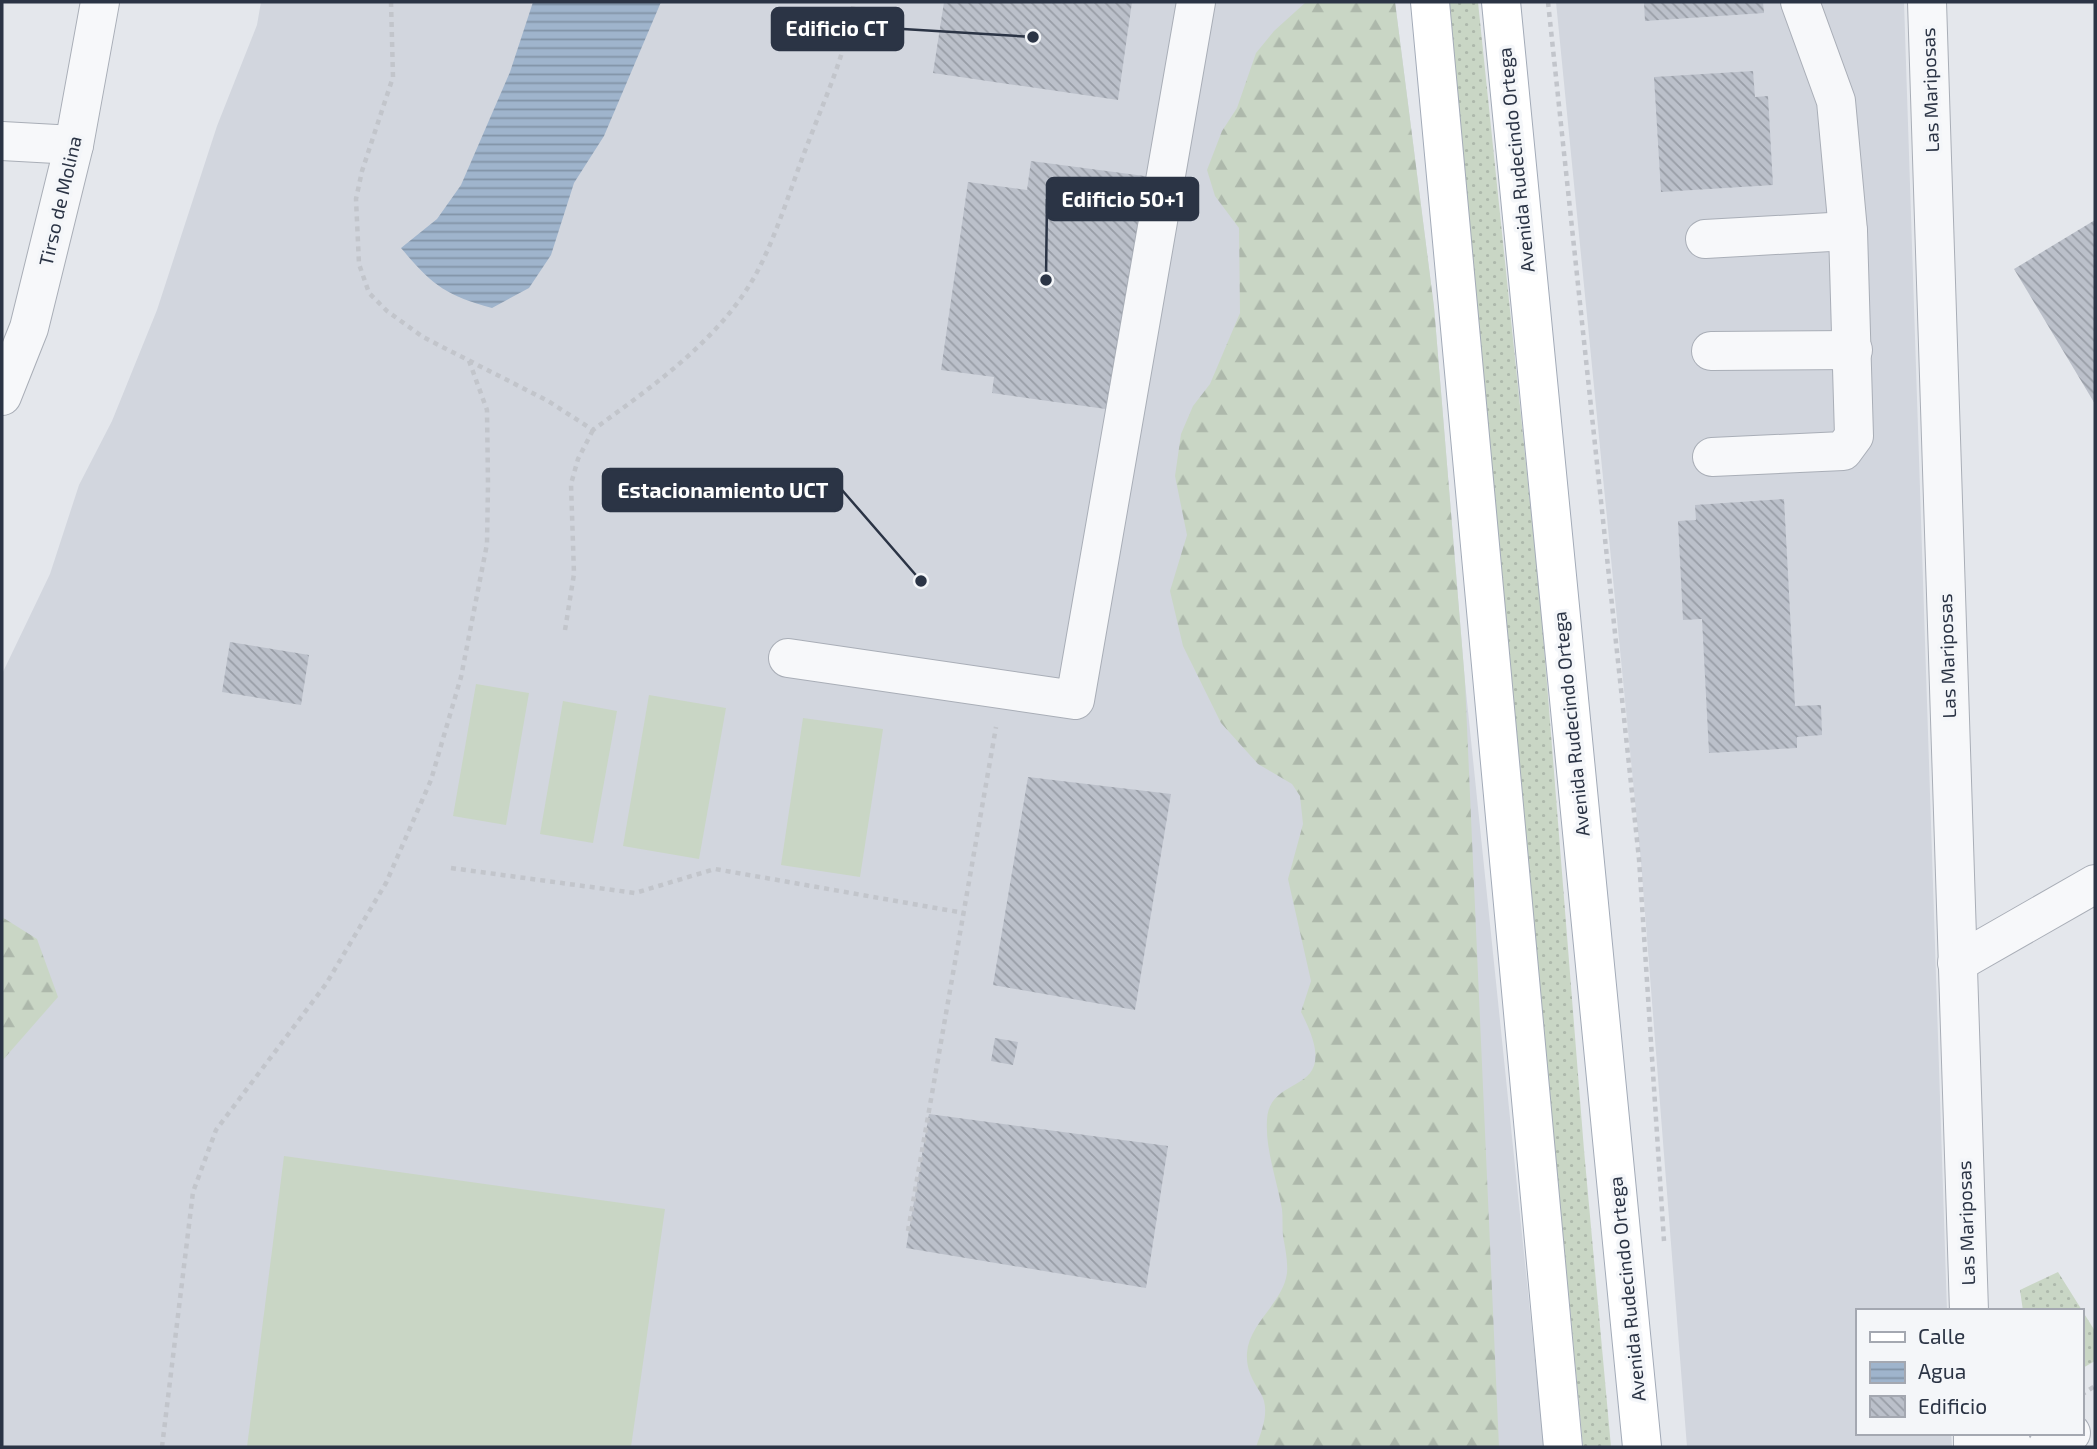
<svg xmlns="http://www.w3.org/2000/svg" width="2097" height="1449" font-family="'Exo 2',sans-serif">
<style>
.built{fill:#d2d6de}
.grass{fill:url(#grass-dots)}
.forest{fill:url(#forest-firs)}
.pitch{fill:#c9d6c5}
.water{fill:url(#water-rules)}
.building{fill:url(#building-back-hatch)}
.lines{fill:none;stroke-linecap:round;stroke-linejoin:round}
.minor-casing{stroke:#a9aeb7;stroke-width:40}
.major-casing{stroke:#a3abb8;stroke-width:40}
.path{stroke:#c2c5cb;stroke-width:4.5;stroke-dasharray:5 5;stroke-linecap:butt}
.minor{stroke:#f7f8fa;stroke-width:38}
.major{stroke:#fff;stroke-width:38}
.labels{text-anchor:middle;stroke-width:7;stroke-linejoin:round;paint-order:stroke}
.street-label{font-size:19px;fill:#2b3445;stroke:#f4f6f9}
.leader{fill:none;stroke:#2b3445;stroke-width:2.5}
.callout-dot{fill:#2b3445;stroke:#f4f6f9;stroke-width:2.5}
.callout{fill:#2b3445;stroke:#2b3445;stroke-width:2.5}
.callout-label{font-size:21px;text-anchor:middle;font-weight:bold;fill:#fff}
</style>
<defs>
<pattern id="grass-dots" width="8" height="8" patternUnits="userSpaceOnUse" patternTransform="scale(1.75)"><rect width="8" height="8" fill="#c9d6c5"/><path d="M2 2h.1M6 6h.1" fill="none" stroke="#adb8ab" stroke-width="1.8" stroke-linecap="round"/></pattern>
<pattern id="forest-firs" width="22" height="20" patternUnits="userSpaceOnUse" patternTransform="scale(1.75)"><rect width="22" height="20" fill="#c9d6c5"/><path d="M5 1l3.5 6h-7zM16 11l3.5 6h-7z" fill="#adb8ab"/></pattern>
<pattern id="water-rules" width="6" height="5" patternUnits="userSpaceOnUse" patternTransform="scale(1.75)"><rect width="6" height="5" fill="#9fb4cc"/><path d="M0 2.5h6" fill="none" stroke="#8293a7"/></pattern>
<pattern id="building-back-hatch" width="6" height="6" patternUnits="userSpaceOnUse" patternTransform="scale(1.75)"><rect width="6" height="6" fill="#bbc0ca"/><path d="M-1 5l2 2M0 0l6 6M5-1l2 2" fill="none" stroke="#989da6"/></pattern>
</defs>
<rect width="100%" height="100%" fill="#e4e7ec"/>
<!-- built -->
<g class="built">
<path d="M261,2H1395L1434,307L1465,682L1544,1447H2V674L50,574L79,485L112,421L157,310L217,126L257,25Z"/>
<path d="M1556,2H1904L1947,1311H1857V1433H1951L1952,1447H1687L1641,862Z"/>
</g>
<!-- grass -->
<g class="grass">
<path d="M1447,2H1478L1541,608L1584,1150L1611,1447H1583Z"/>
<path d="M2058,1272L2095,1331V1361L2081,1369V1311H2023L2020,1290Z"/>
</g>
<!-- forest -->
<g class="forest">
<path d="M1306,2H1395L1434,307L1465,682L1499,1447H1256C1262,1430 1271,1409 1260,1392C1252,1379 1246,1369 1247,1353C1249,1323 1283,1303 1287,1273C1288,1261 1285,1247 1283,1236C1282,1227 1283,1218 1282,1209C1277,1180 1265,1149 1267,1120C1269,1070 1347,1100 1301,1012L1311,981L1288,879L1303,824L1300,796L1292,784L1258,764L1221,723L1183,646L1170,591L1187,535L1175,476L1181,434L1193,406L1210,384L1240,313L1239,228L1215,196L1207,170L1222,131L1237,108L1256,53L1274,31Z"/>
<path d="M2,917L37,939L58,997L2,1061Z"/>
</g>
<!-- pitch -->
<g class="pitch">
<path d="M476,684L529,693L506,825L453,816Z"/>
<path d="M649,695L726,708L699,859L623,846Z"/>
<path d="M563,701L617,711L593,843L540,834Z"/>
<path d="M803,718L883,729L860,877L781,865Z"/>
<path d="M284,1156L665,1209L631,1447H247Z"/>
</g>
<!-- water -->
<path class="water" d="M533,2H661L604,136L574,183L551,255L529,288L492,308C445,295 432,285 401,248L437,219L461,185L510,72Z"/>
<!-- building -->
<g class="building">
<path d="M944,2H1132L1118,100L933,73Z"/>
<path d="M1644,2H1763L1764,13L1645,21Z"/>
<path d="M1753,71L1755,97L1768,96L1773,185L1661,192L1654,77Z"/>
<path d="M1031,161L1152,177L1120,411L992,393L994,377L941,370L968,182L1027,190Z"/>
<path d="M2095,220V404L2014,269Z"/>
<path d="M1784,499L1795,706L1821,705L1822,735L1797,737V748L1709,753L1702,619L1683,620L1678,521L1696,520L1695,505Z"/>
<path d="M230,642L309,655L301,705L222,692Z"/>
<path d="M1028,777L1171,794L1135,1010L993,985Z"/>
<path d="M995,1038L1018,1042L1013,1065L991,1061Z"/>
<path d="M929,1114L1168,1146L1146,1288L906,1248Z"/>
</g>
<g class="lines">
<!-- minor casing -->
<g class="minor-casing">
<g id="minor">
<path d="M1927,2L1969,1311"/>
<path d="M2,141L74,145"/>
<path d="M1705,239L1848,231"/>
<path d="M1711,351L1853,350"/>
<path d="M2,396L29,328L74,145L100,2"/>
<path d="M1712,457L1843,451L1854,436L1848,231L1836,101L1800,2"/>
<path d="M788,658L1075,700L1196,2"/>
<path d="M1957,963L2095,884"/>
<path d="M1973,1433V1447"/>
<path d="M2007,1433L2013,1447"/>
<path d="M2047,1447L2071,1433"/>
</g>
</g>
<!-- major casing -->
<g class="major-casing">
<g id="major">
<path d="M1430,2L1563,1447"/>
<path d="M1501,2L1642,1447"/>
</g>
</g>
<!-- path -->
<g class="path">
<path d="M391,2L393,77L362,171L356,199L359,264L369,293L387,311L423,337L548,401L593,430C658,382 730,333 764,258C782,219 794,178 810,138C828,91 846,52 854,2"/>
<path d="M1548,2L1639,859L1664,1241"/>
<path d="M565,630L574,574L571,484L578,459L593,430"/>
<path d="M451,868L635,893L715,869L964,913"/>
<path d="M908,1231L996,727"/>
<path d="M2081,1395L2095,1386"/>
<path d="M162,1447L193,1192L216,1130L326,984L386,883L431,780L461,677L487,544L488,484L487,410L468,358"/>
</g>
<!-- minor -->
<use href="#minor" class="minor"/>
<!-- major -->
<use href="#major" class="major"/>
</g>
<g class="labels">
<!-- street labels -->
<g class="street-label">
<text transform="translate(1930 90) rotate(-92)" y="7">Las Mariposas</text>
<text transform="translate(1516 160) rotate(-96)" y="7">Avenida Rudecindo Ortega</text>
<text transform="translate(60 201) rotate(-77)" y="7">Tirso de Molina</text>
<text transform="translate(1947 656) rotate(-92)" y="7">Las Mariposas</text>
<text transform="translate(1571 724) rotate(-96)" y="7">Avenida Rudecindo Ortega</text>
<text transform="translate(1966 1223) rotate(-92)" y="7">Las Mariposas</text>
<text transform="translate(1627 1289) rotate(-96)" y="7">Avenida Rudecindo Ortega</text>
</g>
</g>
<!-- callouts -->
<path class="leader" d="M1033 37L903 29M1046 280L1047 199M921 581L842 490"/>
<g class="callout-dot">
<circle cx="1033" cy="37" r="7"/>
<circle cx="1046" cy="280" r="7"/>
<circle cx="921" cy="581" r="7"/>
</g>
<g class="callout">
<rect x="772" y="8" width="131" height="42" rx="7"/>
<rect x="1047" y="178" width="151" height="42" rx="7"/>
<rect x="603" y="469" width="239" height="42" rx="7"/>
</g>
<g class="callout-label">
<text x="837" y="36">Edificio CT</text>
<text x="1123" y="207">Edificio 50+1</text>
<text x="723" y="498">Estacionamiento UCT</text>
</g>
<!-- border -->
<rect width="2097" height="1449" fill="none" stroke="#2b3445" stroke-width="7"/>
<!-- legend -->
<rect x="1856" y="1309" width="228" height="126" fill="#f4f6f9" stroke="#a4a8b1" stroke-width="2"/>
<rect x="1870" y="1332" width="35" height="10" fill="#ffffff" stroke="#a4a8b1" stroke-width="2"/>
<text x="1918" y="1344" font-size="21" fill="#2b3445">Calle</text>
<rect x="1870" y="1362" width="35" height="21" fill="url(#water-rules)" stroke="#a4a8b1" stroke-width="2"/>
<text x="1918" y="1379" font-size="21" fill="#2b3445">Agua</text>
<rect x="1870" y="1396" width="35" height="21" fill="url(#building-back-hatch)" stroke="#a4a8b1" stroke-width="2"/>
<text x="1918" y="1414" font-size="21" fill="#2b3445">Edificio</text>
</svg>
